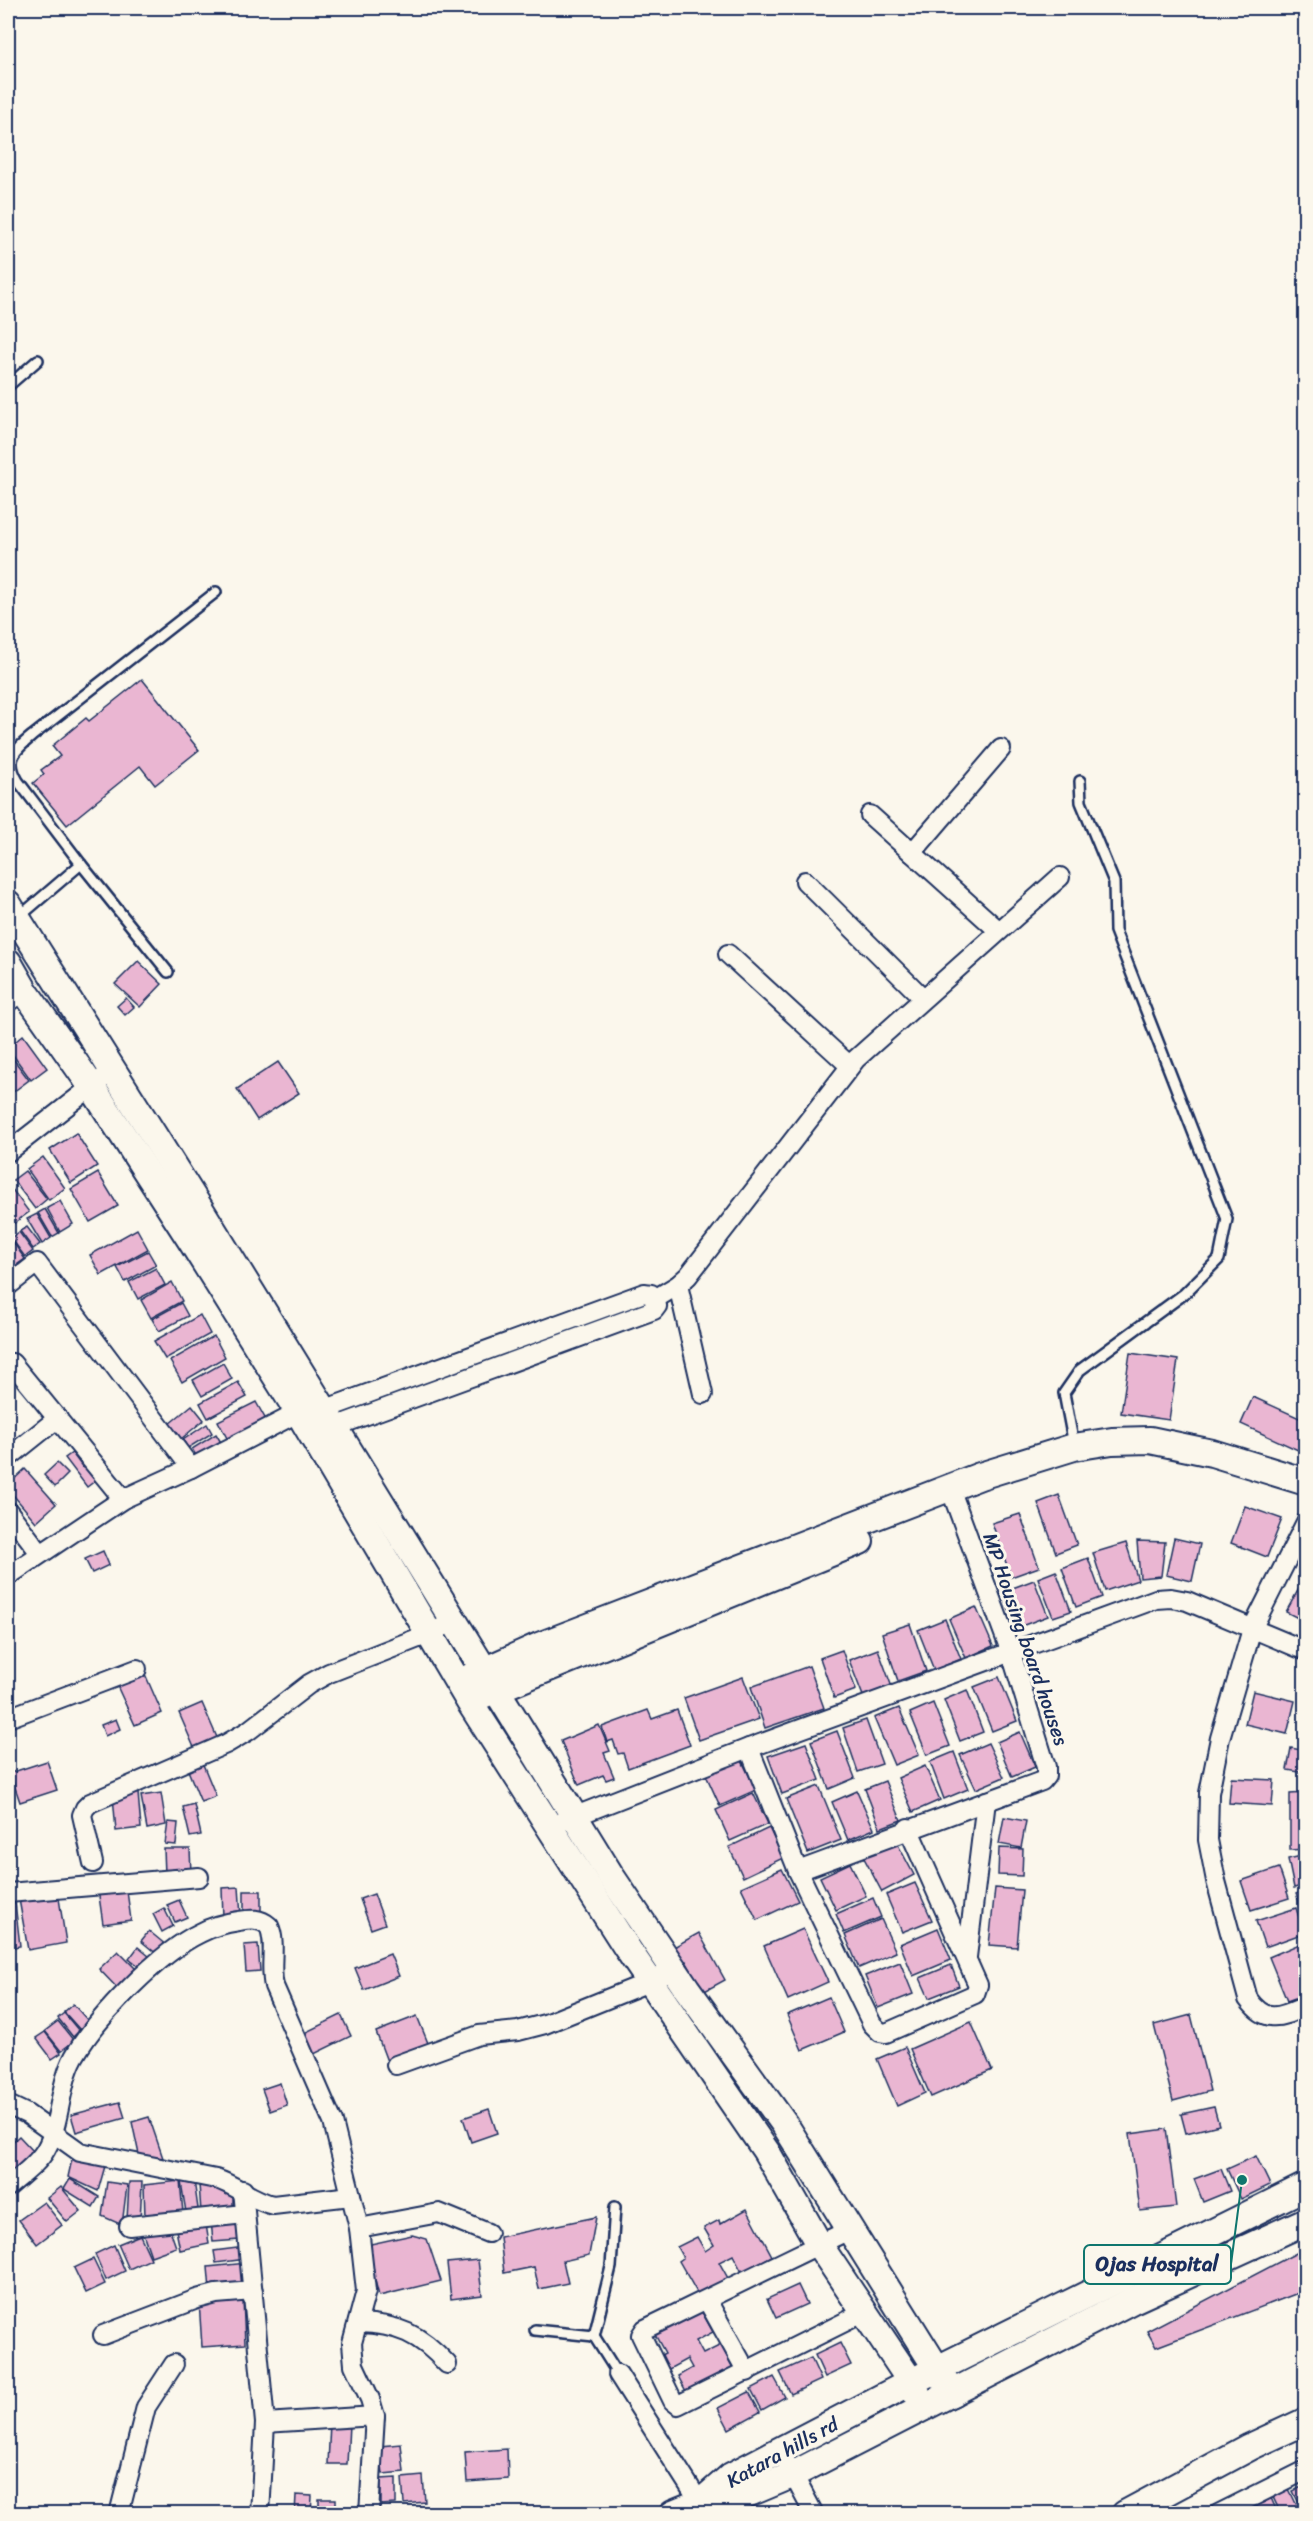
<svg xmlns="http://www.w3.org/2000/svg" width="1313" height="2521" font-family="Sriracha,sans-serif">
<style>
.building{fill:#eab6d2;stroke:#1b2f5e;stroke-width:1.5}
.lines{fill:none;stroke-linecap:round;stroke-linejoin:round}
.lane-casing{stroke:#1b2f5e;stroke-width:14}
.street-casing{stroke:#1b2f5e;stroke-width:22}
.secondary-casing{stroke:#1b2f5e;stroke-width:30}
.lane{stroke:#fbf7ec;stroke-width:9}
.street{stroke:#fbf7ec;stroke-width:18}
.secondary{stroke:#fbf7ec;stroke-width:26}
.labels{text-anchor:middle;stroke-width:6;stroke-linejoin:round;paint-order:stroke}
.street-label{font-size:20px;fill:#1b2f5e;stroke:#fbf7ec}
.leader{fill:none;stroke:#0f766e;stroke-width:2}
.callout-dot{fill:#0f766e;stroke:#fbf7ec;stroke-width:2}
.callout{fill:#fbf7ec;stroke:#0f766e;stroke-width:2}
.callout-label{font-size:21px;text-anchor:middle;font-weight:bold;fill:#1b2f5e}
</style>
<rect width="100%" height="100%" fill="#fbf7ec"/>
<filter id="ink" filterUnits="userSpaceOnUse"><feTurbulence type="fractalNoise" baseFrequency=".0167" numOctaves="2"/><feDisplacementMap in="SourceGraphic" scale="12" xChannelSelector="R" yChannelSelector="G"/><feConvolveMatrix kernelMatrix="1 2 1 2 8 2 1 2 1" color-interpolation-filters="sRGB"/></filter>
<g filter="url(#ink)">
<!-- building -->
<g class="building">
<path d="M142,679L199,750L155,785L140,766L67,825L33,783L44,774L41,770L60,756L52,746L86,718L89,721Z"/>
<path d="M138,961L162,984L140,1007L115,984Z"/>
<path d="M126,998L134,1007L125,1015L117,1006Z"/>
<path d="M23,1035L47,1068L31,1080L8,1048Z"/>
<path d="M8,1052L29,1080L13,1092L8,1085Z"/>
<path d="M278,1062L299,1093L257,1120L237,1089Z"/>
<path d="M76,1133L97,1166L71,1183L50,1150Z"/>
<path d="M43,1157L65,1188L49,1200L27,1169Z"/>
<path d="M25,1171L47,1199L35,1209L13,1180Z"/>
<path d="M98,1173L118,1206L90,1222L71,1189Z"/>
<path d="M8,1184L29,1212L13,1224L8,1217Z"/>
<path d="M60,1201L73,1224L60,1232L47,1208Z"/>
<path d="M45,1209L59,1233L52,1237L38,1213Z"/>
<path d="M37,1214L51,1238L42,1244L27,1219Z"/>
<path d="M27,1227L40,1244L33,1249L20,1231Z"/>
<path d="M137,1229L148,1249L101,1275L90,1255Z"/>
<path d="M19,1232L33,1251L25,1257L11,1238Z"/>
<path d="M10,1238L25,1259L15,1266L8,1255V1239Z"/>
<path d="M148,1251L156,1265L125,1282L117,1267Z"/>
<path d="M8,1258L14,1268L8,1273Z"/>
<path d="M156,1268L165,1285L138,1299L129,1282Z"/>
<path d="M172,1282L182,1301L151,1318L141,1300Z"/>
<path d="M181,1303L188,1316L159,1331L152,1319Z"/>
<path d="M200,1315L210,1334L165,1359L154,1341Z"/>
<path d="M214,1336L225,1357L182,1382L170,1361Z"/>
<path d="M1130,1353L1178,1360L1169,1420L1121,1413Z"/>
<path d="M223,1363L232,1379L202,1396L193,1380Z"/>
<path d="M238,1382L247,1397L208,1418L200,1403Z"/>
<path d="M1253,1397L1306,1421V1435L1298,1450L1241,1424Z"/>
<path d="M256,1402L266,1420L228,1440L218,1421Z"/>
<path d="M192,1405L204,1420L181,1439L169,1424Z"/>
<path d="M207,1424L212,1433L188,1448L183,1440Z"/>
<path d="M216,1434L222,1444L198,1459L192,1449Z"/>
<path d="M72,1453L83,1468L89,1463L100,1477L87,1487L65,1458Z"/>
<path d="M57,1463L68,1474L55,1487L44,1475Z"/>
<path d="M25,1469L56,1504L36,1522L8,1489V1485Z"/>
<path d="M1059,1495L1077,1545L1056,1553L1038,1503Z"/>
<path d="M1245,1506L1282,1519L1267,1557L1231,1543Z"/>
<path d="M1020,1514L1039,1567L1011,1577L992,1523Z"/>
<path d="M1174,1538L1200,1544L1192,1581L1166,1575Z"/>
<path d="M1137,1541L1165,1542L1161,1576L1140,1578Z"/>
<path d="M1126,1543L1138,1580L1105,1591L1093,1553Z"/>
<path d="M103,1551L109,1565L92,1573L85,1559Z"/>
<path d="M1088,1558L1102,1597L1076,1607L1062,1568Z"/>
<path d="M1056,1571L1071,1611L1053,1617L1038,1578Z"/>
<path d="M1034,1580L1048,1616L1016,1628L1002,1592Z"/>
<path d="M1301,1585L1306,1587V1622L1286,1612Z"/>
<path d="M976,1607L993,1646L966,1658L949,1619Z"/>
<path d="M945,1619L961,1659L934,1670L918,1630Z"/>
<path d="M910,1624L926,1671L898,1681L882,1633Z"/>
<path d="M878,1649L893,1690L865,1701L849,1660Z"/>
<path d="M842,1650L856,1690L834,1698L820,1658Z"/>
<path d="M809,1666L824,1708L765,1728L751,1687Z"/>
<path d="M145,1674L162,1713L135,1725L117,1686Z"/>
<path d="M743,1677L759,1719L699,1740L684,1698Z"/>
<path d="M999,1677L1017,1721L992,1731L974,1687Z"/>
<path d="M967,1690L983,1732L960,1741L944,1700Z"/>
<path d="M1253,1691L1295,1701L1287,1734L1245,1724Z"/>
<path d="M202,1703L219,1742L196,1752L179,1713Z"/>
<path d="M933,1703L950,1746L927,1755L910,1713Z"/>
<path d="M899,1708L919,1755L894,1765L874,1718Z"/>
<path d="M648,1710L652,1719L677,1710L690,1745L628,1768L623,1753L618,1754L613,1740L607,1742L602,1727Z"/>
<path d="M116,1719L120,1729L105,1736L101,1725Z"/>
<path d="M866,1720L882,1764L858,1772L843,1728Z"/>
<path d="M599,1725L610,1751L604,1753L614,1777L606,1780L603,1775L579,1785L561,1741Z"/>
<path d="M837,1731L855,1778L829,1789L811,1741Z"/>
<path d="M1020,1732L1035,1767L1012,1777L997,1742Z"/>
<path d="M806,1743L820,1780L782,1794L768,1756Z"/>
<path d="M988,1743L1004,1777L976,1789L960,1755Z"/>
<path d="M1291,1748L1306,1751V1773L1287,1770Z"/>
<path d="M954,1752L968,1789L944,1799L930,1762Z"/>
<path d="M741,1759L756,1790L720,1806L706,1775Z"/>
<path d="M47,1761L57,1790L20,1802L10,1773Z"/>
<path d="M202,1762L216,1796L201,1802L187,1768Z"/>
<path d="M925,1766L940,1800L913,1812L898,1778Z"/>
<path d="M1231,1778L1274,1780L1272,1806L1229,1803Z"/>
<path d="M885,1781L901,1820L880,1828L865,1789Z"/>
<path d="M819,1786L841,1840L808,1853L786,1799Z"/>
<path d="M857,1791L874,1829L848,1840L832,1802Z"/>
<path d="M138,1793L141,1828L116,1831L113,1796Z"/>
<path d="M161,1793L166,1825L147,1829L141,1796Z"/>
<path d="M753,1793L768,1824L730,1841L716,1810Z"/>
<path d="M1306,1793V1849L1290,1850V1794Z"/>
<path d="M194,1804L201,1835L190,1837L183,1807Z"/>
<path d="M1004,1817L1026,1821L1021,1848L999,1844Z"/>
<path d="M168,1822L178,1823L176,1845L165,1844Z"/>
<path d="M769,1828L783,1858L743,1877L729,1847Z"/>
<path d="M895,1839L914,1875L882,1892L863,1856Z"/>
<path d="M999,1848L1023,1849L1022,1876L998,1875Z"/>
<path d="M164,1849H190L191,1873L165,1874Z"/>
<path d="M1306,1855V1885L1294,1888L1288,1859Z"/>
<path d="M850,1863L866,1896L836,1910L820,1877Z"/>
<path d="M1279,1868L1289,1898L1251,1910L1241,1881Z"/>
<path d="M782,1869L798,1901L757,1920L741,1887Z"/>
<path d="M915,1883L932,1920L902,1932L886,1895Z"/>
<path d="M126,1884L131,1920L103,1924L98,1889Z"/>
<path d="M239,1887L241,1917L223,1918L222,1888Z"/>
<path d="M995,1888L1022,1890L1017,1947L989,1945Z"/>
<path d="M1306,1890V1918L1296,1894Z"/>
<rect x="244" y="1891" width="17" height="26"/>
<path d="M58,1892L66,1943L28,1950L19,1899Z"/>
<path d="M14,1894L20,1946L8,1948V1895Z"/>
<path d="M374,1894L385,1924L371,1929L360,1899Z"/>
<path d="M873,1898L881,1917L844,1933L836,1914Z"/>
<path d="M179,1900L187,1917L175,1922L167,1905Z"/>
<path d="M164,1908L173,1926L162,1932L153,1914Z"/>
<path d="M1296,1908L1304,1933L1265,1947L1256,1921Z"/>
<path d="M881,1919L896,1952L859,1968L845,1935Z"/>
<path d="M938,1928L951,1960L913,1976L900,1944Z"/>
<path d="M803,1929L828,1982L788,2000L764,1946Z"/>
<path d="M149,1931L166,1945L158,1955L141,1941Z"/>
<path d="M699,1933L725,1980L703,1992L686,1961L678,1965L670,1949Z"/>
<path d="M1304,1942L1306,1994L1287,2001L1269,1957Z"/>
<path d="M258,1944L260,1971L246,1972L244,1945Z"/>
<path d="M138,1947L155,1961L145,1972L129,1959Z"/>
<path d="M118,1951L141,1974L122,1993L99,1969Z"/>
<path d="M390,1954L399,1976L364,1990L355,1968Z"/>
<path d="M900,1962L913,1994L878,2008L865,1976Z"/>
<path d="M951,1965L959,1986L929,1998L920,1978Z"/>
<path d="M829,1997L844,2032L802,2050L787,2015Z"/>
<path d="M73,2004L90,2023L81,2031L64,2012Z"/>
<path d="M64,2013L79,2031L73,2037L58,2018Z"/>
<path d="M341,2015L351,2036L308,2057L298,2036Z"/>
<path d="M1191,2015L1210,2091L1173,2101L1154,2025Z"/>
<path d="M417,2016L430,2048L388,2064L376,2032Z"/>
<path d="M58,2021L74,2041L61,2051L45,2031Z"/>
<path d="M971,2022L992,2070L931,2097L910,2049Z"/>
<path d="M45,2032L61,2053L52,2059L36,2038Z"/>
<path d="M905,2047L925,2093L897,2106L877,2059Z"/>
<path d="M280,2083L287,2105L270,2111L262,2089Z"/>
<path d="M120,2102L125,2118L76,2132L71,2115Z"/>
<path d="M1214,2107L1219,2125L1186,2133L1181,2114Z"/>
<path d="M489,2109L497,2133L471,2142L463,2118Z"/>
<path d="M149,2117L164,2161L141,2164L132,2122Z"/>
<path d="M1166,2129L1176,2207L1140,2211L1130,2134Z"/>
<path d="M19,2136L34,2152L8,2175V2146Z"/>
<path d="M1256,2156L1270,2185L1241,2199L1227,2169Z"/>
<path d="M72,2159L105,2166L98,2191L68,2177Z"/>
<path d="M1221,2169L1230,2191L1203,2202L1194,2179Z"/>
<path d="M70,2179L99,2197L93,2207L64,2189Z"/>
<path d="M194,2180L199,2216L187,2218L181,2182Z"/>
<path d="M180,2181L183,2213L145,2218L144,2185Z"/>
<path d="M107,2182L127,2185L122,2225L102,2216Z"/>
<path d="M129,2182H142L140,2221L127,2220Z"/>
<path d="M199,2184L233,2189V2209L201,2212Z"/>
<path d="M61,2187L81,2211L67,2222L47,2198Z"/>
<path d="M44,2202L62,2225L37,2244L19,2220Z"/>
<path d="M747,2209L772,2256L742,2272L733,2255L719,2262L729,2280L699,2296L679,2261L683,2258L677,2247L697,2237L705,2251L714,2245L704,2228L719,2220L720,2224Z"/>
<path d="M596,2217L589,2255L563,2261L568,2283L539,2289L534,2267L504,2273L500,2237Z"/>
<path d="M238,2218L239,2240L213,2242L211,2220Z"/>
<path d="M168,2224L176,2247L151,2256L143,2233Z"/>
<path d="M206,2224L209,2244L180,2250L176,2230Z"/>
<path d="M140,2235L151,2259L129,2269L118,2244Z"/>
<path d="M412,2235L427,2239L441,2281L379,2296L366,2245Z"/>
<path d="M114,2245L125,2271L106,2280L95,2254Z"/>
<path d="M245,2247L246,2259L216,2263L214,2251Z"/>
<path d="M1306,2248V2290L1156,2347L1147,2331Z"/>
<path d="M93,2259L105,2284L86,2293L74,2268Z"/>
<path d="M478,2260L482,2295L451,2299L447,2263Z"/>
<path d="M247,2263L249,2286L210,2290L208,2267Z"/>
<path d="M798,2285L807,2304L776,2318L767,2299Z"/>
<path d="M243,2299L245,2344L202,2347L199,2301Z"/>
<path d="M698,2305L713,2332L696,2341L703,2354L721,2345L736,2374L688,2395L678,2376L692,2368L687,2359L669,2369L661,2355L665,2353L653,2331Z"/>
<path d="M840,2343L851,2365L825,2377L815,2355Z"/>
<path d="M811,2358L821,2380L791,2394L780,2372Z"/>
<path d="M774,2377L785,2397L762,2410L751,2389Z"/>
<path d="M749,2392L760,2412L729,2429L718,2408Z"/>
<path d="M330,2423L349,2424L347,2464H328Z"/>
<path d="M401,2444L404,2472L383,2474L380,2446Z"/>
<path d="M507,2449L508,2479L467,2482L465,2452Z"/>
<path d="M423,2476L425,2502L404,2504L402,2478Z"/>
<path d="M396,2478V2504L381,2505V2479Z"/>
<path d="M1306,2485V2507L1302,2509L1293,2491Z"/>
<path d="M1289,2489L1299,2510L1292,2514H1281L1273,2497Z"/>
<path d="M296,2495L312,2496L311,2514H295Z"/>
<path d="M1271,2498L1278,2514H1256L1253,2507Z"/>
<rect x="319" y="2499" width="17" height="15"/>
</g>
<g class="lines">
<!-- lane casing -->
<g class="lane-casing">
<g id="lane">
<path d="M8,386L38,360"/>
<path d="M19,917L81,864"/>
<path d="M168,972L81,864L18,781C5,759 14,751 32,736L216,592"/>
<path d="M1074,1445L1064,1393L1080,1370L1184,1294L1219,1259L1227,1219L1115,931L1114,882L1081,802L1080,781"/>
<path d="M535,2330L594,2336L618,2374"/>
<path d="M594,2336L611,2267L615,2207"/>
</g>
</g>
<!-- street casing -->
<g class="street-casing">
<g id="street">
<path d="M870,815L999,931"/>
<path d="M912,853L1001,749"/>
<path d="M805,881L923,998"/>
<path d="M728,954L850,1066"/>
<path d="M8,1002L24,990"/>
<path d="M8,1152L113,1070"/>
<path d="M678,1285L703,1394"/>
<path d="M8,1286L37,1263L191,1468"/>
<path d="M655,1299L678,1285L688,1276L856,1059L1060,877"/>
<path d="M12,1363L123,1499"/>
<path d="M323,1410L644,1293L651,1294L657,1306L654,1310L334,1427"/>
<path d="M8,1458L58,1418"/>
<path d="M8,1511L40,1553"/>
<path d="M1306,1522L1252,1629L1220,1738L1209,1793L1208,1840L1216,1881L1248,1999C1267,2025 1280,2017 1306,2006"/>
<path d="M8,1576L123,1499L191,1468L309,1407"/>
<path d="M8,1718L137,1669"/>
<path d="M749,1748L798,1871L872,2024L880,2032L886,2033L975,1994L978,1985L908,1828"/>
<path d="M563,1821L749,1748L1156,1599L1171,1598L1187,1601L1306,1651"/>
<path d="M93,1863L82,1815L85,1808L90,1803L226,1744L248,1731L309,1684L329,1673L431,1633L454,1621"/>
<path d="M798,1871L1042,1781L1046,1776V1767L1011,1653L950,1488"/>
<path d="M8,1893L199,1877"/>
<path d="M967,1957L986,1801"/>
<path d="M396,2065L479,2035L518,2031L545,2024L649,1982L673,1970"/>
<path d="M8,2105L27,2114L80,2152L216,2179C236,2185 253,2201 273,2205L351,2196"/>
<path d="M8,2187C20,2176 38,2164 46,2149C61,2122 59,2085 74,2057C96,2018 160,1952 200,1933C213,1926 225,1923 239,1921C251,1919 260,1918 269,1926C277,1944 269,1966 274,1986L333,2122L359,2228L366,2291L352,2343L354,2365L370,2399L375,2416L369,2514"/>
<path d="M243,2190L265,2423L260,2514"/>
<path d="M129,2226L245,2214"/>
<path d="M359,2228L439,2213L488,2233"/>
<path d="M849,2230L645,2329L641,2335L673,2401L678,2405L865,2312"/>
<path d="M707,2300L747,2372"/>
<path d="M358,2323C398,2324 420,2334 447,2364"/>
<path d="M103,2335L197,2299L216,2294L253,2291"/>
<path d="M618,2374L700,2503"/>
<path d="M265,2423L375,2416"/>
<path d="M788,2465L814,2514"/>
<path d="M119,2514L146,2407L174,2364"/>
<path d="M1218,2514L1306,2470"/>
</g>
</g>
<!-- secondary casing -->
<g class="secondary-casing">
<g id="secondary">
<path d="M8,904L202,1212L611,1876L687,1989L785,2125L952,2393"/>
<path d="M8,962L24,990L92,1087L190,1239L299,1413L469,1701L627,1948L766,2151L820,2246L911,2382L924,2407"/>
<path d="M470,1677L539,1646L980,1476L1074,1447L1112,1441L1150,1440L1212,1453L1306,1482"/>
<path d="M480,1696L860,1541"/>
<path d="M700,2503L731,2476L911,2382L1306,2186"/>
<path d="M673,2514L700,2503L742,2496L792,2475L1133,2300L1306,2221"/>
<path d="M1125,2514L1250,2447L1306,2421"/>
</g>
</g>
<!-- lane -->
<use href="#lane" class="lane"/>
<!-- street -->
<use href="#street" class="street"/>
<!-- secondary -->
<use href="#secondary" class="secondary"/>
</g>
</g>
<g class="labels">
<!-- street labels -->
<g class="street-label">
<text transform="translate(1026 1639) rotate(71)" y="7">MP Housing board houses</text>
<text transform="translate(782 2452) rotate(-29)" y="7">Katara hills rd</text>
</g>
</g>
<!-- callouts -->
<path class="leader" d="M1242 2180L1231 2264"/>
<circle class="callout-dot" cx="1242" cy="2180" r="6"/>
<rect class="callout" x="1084" y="2245" width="147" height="39" rx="6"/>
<g class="callout-label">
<text x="1157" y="2271">Ojas Hospital</text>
</g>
<!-- margin -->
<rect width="1313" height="2521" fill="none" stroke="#fbf7ec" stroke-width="30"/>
<rect x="15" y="15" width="1283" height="2491" fill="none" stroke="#1b2f5e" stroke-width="2" filter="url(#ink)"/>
</svg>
